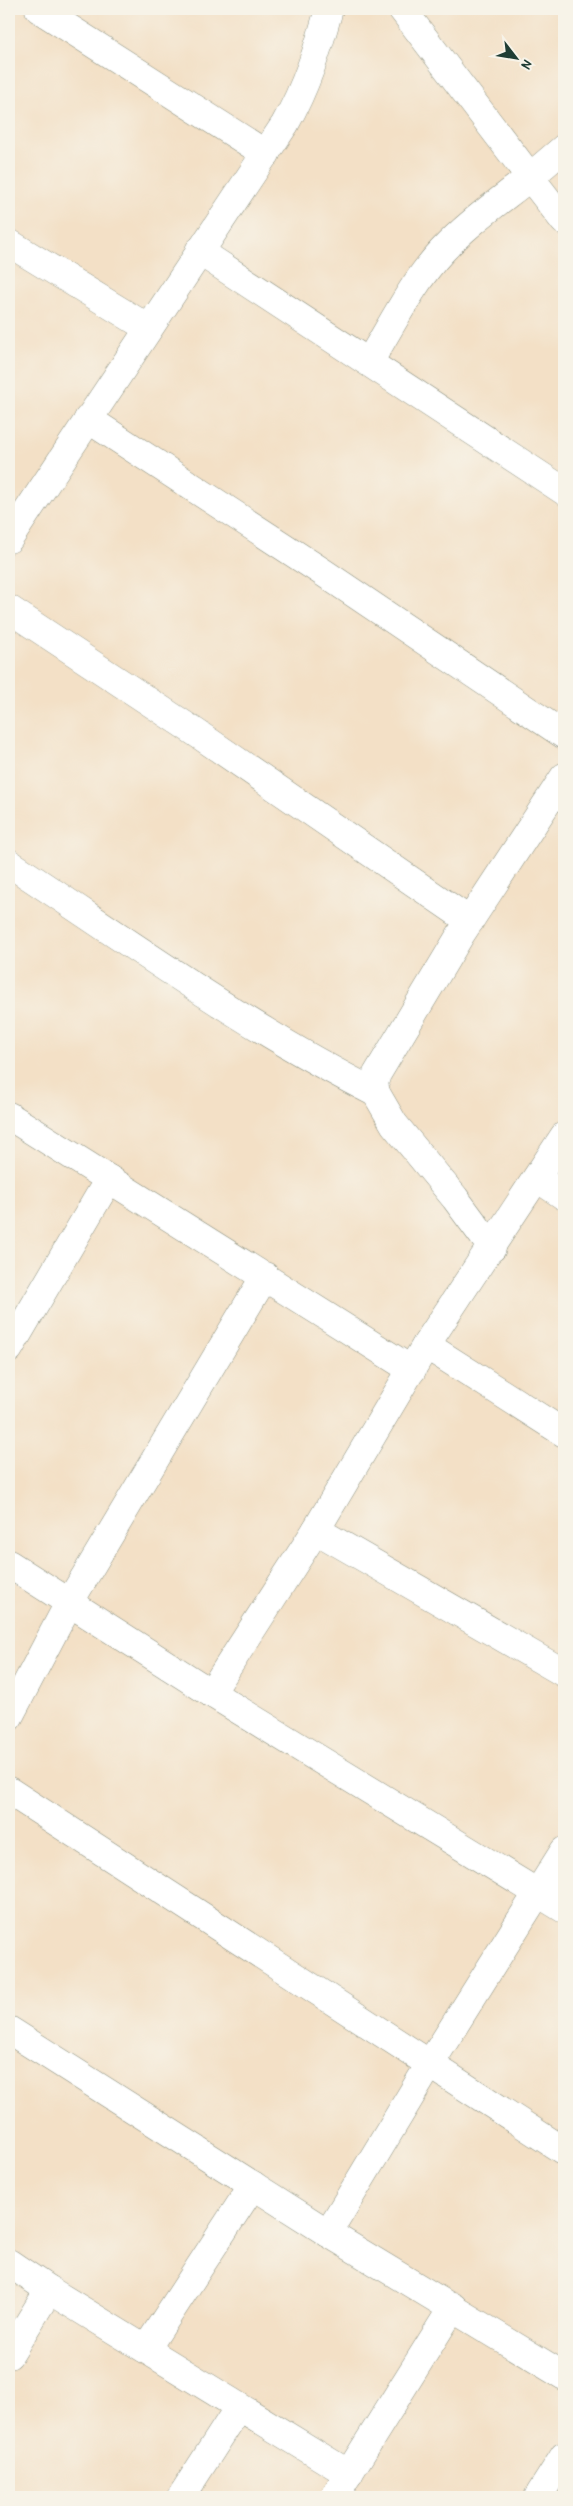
<svg xmlns="http://www.w3.org/2000/svg" width="573" height="2506" font-family="'Patrick Hand',sans-serif">
<style>
.lines{fill:none;stroke-linecap:round;stroke-linejoin:round}
.street-casing{stroke:#898e7d;stroke-width:29}
.street{stroke:#fff;stroke-width:28}
</style>
<rect width="100%" height="100%" fill="#f7f3e8"/>
<filter id="ink" filterUnits="userSpaceOnUse"><feTurbulence type="fractalNoise" baseFrequency=".02" numOctaves="2"/><feDisplacementMap in="SourceGraphic" scale="10" xChannelSelector="R" yChannelSelector="G"/><feConvolveMatrix kernelMatrix="1 2 1 2 8 2 1 2 1" color-interpolation-filters="sRGB"/></filter>
<filter id="wash" filterUnits="userSpaceOnUse"><feTurbulence type="fractalNoise" baseFrequency=".0096" numOctaves="4" result="noise"/><feDisplacementMap in="SourceGraphic" scale="20" xChannelSelector="R" yChannelSelector="G"/><feGaussianBlur stdDeviation="1.12" result="paint"/><feColorMatrix in="noise" values="0 0 0 0 0 0 0 0 0 0 0 0 0 0 0 0 0 1.4 0 .05"/><feComposite in="paint" operator="in"/></filter>
<g filter="url(#wash)">
<rect width="100%" height="100%" fill="#f3e0c6"/>
</g>
<g filter="url(#ink)">
<g class="lines">
<!-- street casing -->
<g class="street-casing">
<g id="street">
<path d="M39,9L266,154"/>
<path d="M564,148L530,177L564,221"/>
<path d="M9,243L148,328"/>
<path d="M199,251L564,491"/>
<path d="M369,362C392,325 412,283 442,251C468,223 500,201 530,177L402,9"/>
<path d="M88,419L324,573L564,735"/>
<path d="M9,539L285,124C306,87 318,49 329,9"/>
<path d="M9,609L195,732L470,921"/>
<path d="M9,863C129,942 247,1028 376,1093"/>
<path d="M9,1116L412,1370"/>
<path d="M537,1178L564,1196"/>
<path d="M492,1248L455,1198L394,1124L376,1093L374,1083L377,1074L461,934L564,777"/>
<path d="M426,1345L564,1433"/>
<path d="M9,1349L109,1179"/>
<path d="M316,1530L564,1673"/>
<path d="M9,1564L211,1693L564,1909"/>
<path d="M211,1693L316,1530L426,1345L564,1136"/>
<path d="M9,1717L69,1603L265,1276"/>
<path d="M9,1791L564,2151"/>
<path d="M9,2030L328,2233L564,2376"/>
<path d="M328,2233L430,2064L564,1851"/>
<path d="M9,2263L49,2290L349,2474"/>
<path d="M146,2349L253,2185"/>
<path d="M9,2355L49,2290"/>
<path d="M181,2497L239,2407"/>
<path d="M334,2497L453,2307"/>
<path d="M538,2497L564,2456"/>
</g>
</g>
<!-- street -->
<use href="#street" class="street"/>
</g>
</g>
<!-- margin -->
<rect width="573" height="2506" fill="none" stroke="#f7f3e8" stroke-width="30"/>
<!-- north arrow -->
<g transform="translate(516 58) rotate(121)" stroke="#f7f3e8" stroke-width="4" paint-order="stroke">
<path d="M0-4L9 19L0 12L-9 19Z" fill="#1f3d34"/>
<text y="-8" font-size="14" font-weight="bold" text-anchor="middle" fill="#1f3d34">N</text>
</g>
</svg>
